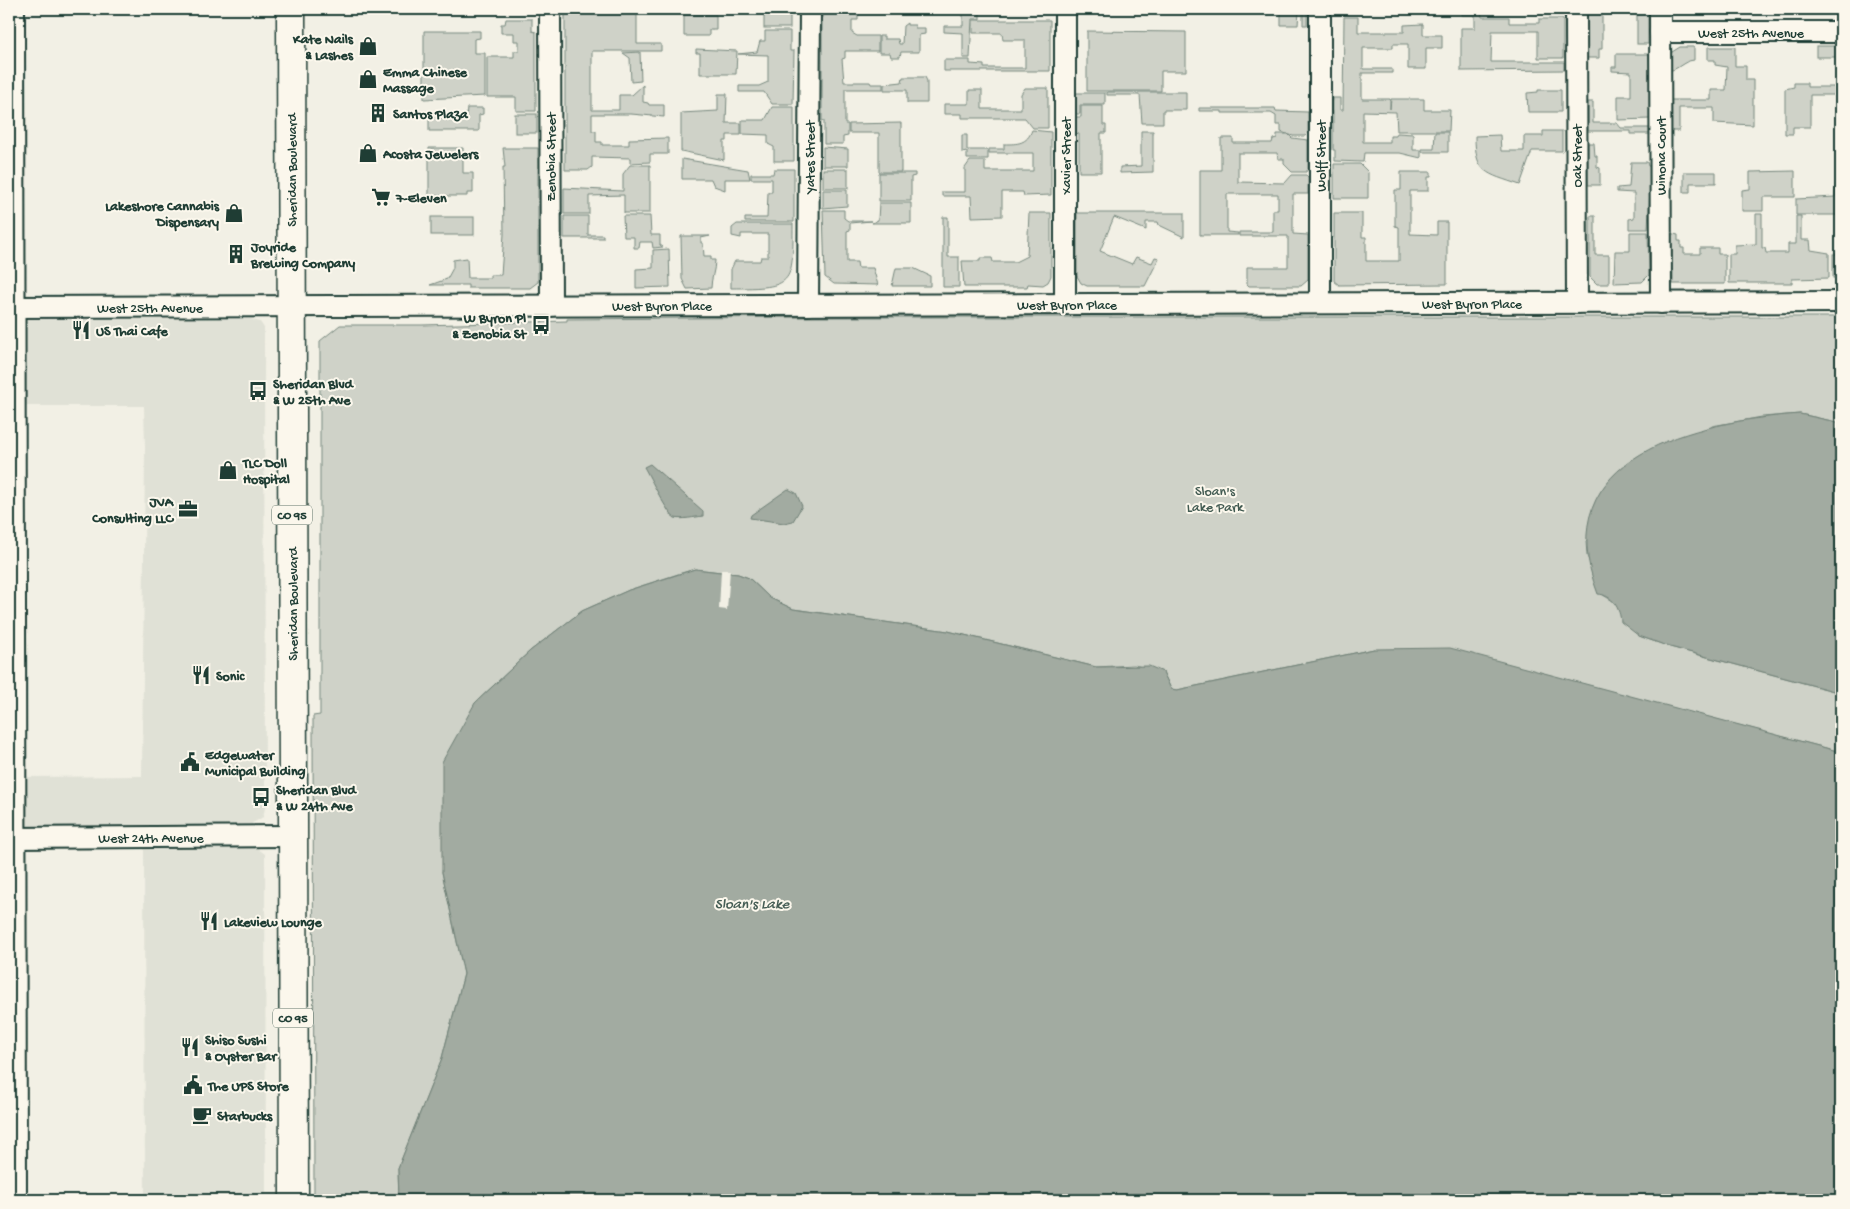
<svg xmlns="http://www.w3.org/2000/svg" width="1850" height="1209" font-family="'Gochi Hand',sans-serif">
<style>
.built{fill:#e0e1d6}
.green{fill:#cfd2c8;stroke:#77887e}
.water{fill:#a2aba1;stroke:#6e7f75}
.pier{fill:#f2f0e5}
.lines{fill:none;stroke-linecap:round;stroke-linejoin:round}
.minor-casing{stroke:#1f3d34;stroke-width:24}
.primary-casing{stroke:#1f3d34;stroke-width:31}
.minor{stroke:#fbf7ec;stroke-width:20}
.primary{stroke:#fbf7ec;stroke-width:28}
.labels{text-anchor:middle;stroke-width:4;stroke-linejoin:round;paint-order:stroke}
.shield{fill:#fbf7ec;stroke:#61756b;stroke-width:1}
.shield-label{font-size:12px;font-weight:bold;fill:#1f3d34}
.street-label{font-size:14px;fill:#1f3d34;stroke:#fbf7ec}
.poi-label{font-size:14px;font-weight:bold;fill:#1f3d34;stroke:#fbf7ec;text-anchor:start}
.park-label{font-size:14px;fill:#425b52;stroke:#fbf7ec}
.water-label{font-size:15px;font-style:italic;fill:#465e55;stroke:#fbf7ec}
</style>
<rect width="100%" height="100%" fill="#f2f0e5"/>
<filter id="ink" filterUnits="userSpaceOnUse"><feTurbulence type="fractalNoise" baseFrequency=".02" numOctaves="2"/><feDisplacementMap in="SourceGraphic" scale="10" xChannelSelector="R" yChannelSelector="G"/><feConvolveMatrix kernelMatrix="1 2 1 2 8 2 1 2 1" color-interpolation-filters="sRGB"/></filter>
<g filter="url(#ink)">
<!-- built -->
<g class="built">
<path d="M27,319H250L260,322L264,328L265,808L263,817L251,824L27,828L25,824V777L142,776L145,448L144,406H23V328Z"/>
<path d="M254,846L265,854L266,1200H145L144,847Z"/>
</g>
<!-- green -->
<g class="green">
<path d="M565,9H654V11L637,13V44H661V51H592V110H619V95H632L643,85V102L648,103L649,105H664V117L631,114H592V131H596V142H602V145H629V139L668,138V154H650V162L630,163V158L592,157V167L588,170H565Z"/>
<path d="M822,9H858V20H852V33L857,36H878V51H845V58L842,59L844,82H870L871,84H883V89H845V124H848V136L843,137V144H824V121H822Z"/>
<path d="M963,9H980V19H972L970,58H963V33L944,32V26H963Z"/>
<path d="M1281,9H1307V25H1303V11L1299,10L1298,25H1281Z"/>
<path d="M1462,9H1481L1482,17H1509V23H1539V19H1563V58H1538V31H1492L1491,62H1564V70L1461,71V28H1475V15H1462Z"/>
<path d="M1585,9H1602V49H1599V58H1585Z"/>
<rect x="1637" y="9" width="11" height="35"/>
<rect x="764" y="12" width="26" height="16"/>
<path d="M684,15H716V30H709V36H684Z"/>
<path d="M1344,17H1358V32H1404V25L1423,24V35H1442V48H1426V69H1408V44H1393V48H1363V69H1392V73H1362V99H1390V109L1391,99H1424V110H1450L1449,131H1397L1396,112L1363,111V142H1390V136H1396L1397,133L1413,134V150H1421V158L1400,153H1364L1363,162L1335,161V150H1333V98H1340V110H1343Z"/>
<path d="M506,19H532V31L536,32V111H516V97H487V57H514V51H519V41H514V33H501V24H505Z"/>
<path d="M973,20H1050V71H944V60H970V64L984,65V68H1025V40H1003L1002,33H973Z"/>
<path d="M907,23V25H915V28H925V34L919,35V52H901L900,57H891L890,53H879V36H884V39H898L899,44H902L903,26Z"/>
<path d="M424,31H480V38L474,39V53H485V96L424,99Z"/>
<path d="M765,31H790V51H794L793,104H772L764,92H739V86H759L768,82V55L738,54L757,52L760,41H765Z"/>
<path d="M1087,31L1186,32V71H1161V91H1087Z"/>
<rect x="1816" y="46" width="25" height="11"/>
<path d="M1680,47H1694V60C1682,61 1678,71 1666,71V57L1670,56L1672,52Z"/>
<path d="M1708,47H1735V66H1746V80H1753V125L1714,123V108H1679V131H1669V100H1711V90H1726L1727,67L1715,65V60H1708Z"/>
<path d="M696,49L737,51L736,74H700V53H696Z"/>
<path d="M640,52L641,81L631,82L630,58L623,53Z"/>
<path d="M1616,54H1649L1650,119L1618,120V96H1631V72L1612,71V67H1616Z"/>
<path d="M903,77H925L927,81V103H907V90H884V84L902,82Z"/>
<path d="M1794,83H1807V87H1841V95H1810V127H1793V134H1785V89L1794,87Z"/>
<path d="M1025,88H1048V128H1033L1025,118H962V114H944V104H969V90H982V109H1021V94Z"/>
<path d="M1538,90H1561V112H1528L1527,93L1538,92Z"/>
<path d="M1186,92V110H1163V123H1142L1140,95H1107V92Z"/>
<path d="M1076,93H1105V105H1080V114H1076Z"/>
<path d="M718,94H727L726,123H741V135H727V141H724V160L681,151V113L718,111Z"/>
<path d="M1588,102H1593V123H1617L1621,128H1650V134H1631V131H1588Z"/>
<path d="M1081,106H1103V125H1106V133H1101V172H1079V134L1076,133V117H1081Z"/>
<path d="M772,107H794V161H774V147L768,144V135L742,134V120H765Z"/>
<path d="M467,108H483V114L479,115V131H429V117L466,118Z"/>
<path d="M1199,108H1275L1276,111L1308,112V133L1305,136H1293L1281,132V125H1276V116L1271,113H1222V111H1199Z"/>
<rect x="515" y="114" width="22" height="19"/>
<path d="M901,123V172H879V133H849V124Z"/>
<path d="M1032,130L1051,132V195L1024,196L1023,192H1002V216L972,217L971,196H942V192H965V168L970,161H985V171H1033V153H989V149H1004V144C1018,144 1027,144 1032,130Z"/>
<path d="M1141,131H1153V172L1120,173V167L1141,166Z"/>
<path d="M1543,131H1562V151H1532L1520,185C1486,173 1475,174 1475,136L1500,135L1501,151H1524V136H1543Z"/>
<path d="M1435,132H1448V152H1422V149H1434Z"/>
<path d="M1277,134H1288L1292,138L1308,140V169L1306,172H1292L1284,164V159H1278L1277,153H1238V182L1285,183L1292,175H1306L1308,177V194H1293V234L1308,235V280L1301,286H1249L1247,284V267H1288V236H1239V232H1273V210H1278V194H1227V232L1238,233V235H1200V170H1221V138H1233V143H1272L1273,139L1277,138Z"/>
<path d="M962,135H967V150H988V159H967V152L962,153Z"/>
<path d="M1588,143H1594L1595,156H1597V167L1600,168V185H1588Z"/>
<path d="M823,147L848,149V166H823Z"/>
<path d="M429,148H463V173H473V193H467V196H429Z"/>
<path d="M503,148H538V282L530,288H468V285H430L447,279L453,268V260L467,258L468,278H490V275H501L504,234L503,167H505Z"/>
<path d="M682,159L748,170L750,179H725V190L714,186L711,179H682Z"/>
<path d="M1631,162H1647L1648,166H1651L1648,229H1629V219L1634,218V193L1617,192V188L1629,187Z"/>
<path d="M1334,164H1360L1368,172V198H1334Z"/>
<path d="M630,165H650V213H624V195L589,196V214H564V188L623,191V174Z"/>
<path d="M774,169H794V222H745V218H767L768,192H772V179H751V174H773Z"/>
<rect x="823" y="169" width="25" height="19"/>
<path d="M1795,171V197H1763V211H1742V190L1750,189V172Z"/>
<path d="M1401,172H1431V177H1428V191H1410V234L1437,235V222H1447V284L1339,285L1334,281V213H1362V237H1366V261H1399V227L1395,226V190H1401Z"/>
<path d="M1684,172H1716V183H1690V192H1684Z"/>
<path d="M879,173H915V176L911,177V201H879Z"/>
<path d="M1836,184H1841V215H1796V199L1835,197Z"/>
<path d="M823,190H847V206L823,208Z"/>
<path d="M879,203H911V223H872L878,220Z"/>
<path d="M823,210H844V218L848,221H871L850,223V230L847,231V262H857L858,268H873L878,285L834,284L825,277Z"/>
<path d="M1029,213H1051V276L1048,282L1043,285L1028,284L1027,287H964L962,261H980V258H992L993,262H1015L1027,256Z"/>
<path d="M1077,213H1184V237L1159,225L1158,222H1146V230L1114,217L1100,251L1132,264L1136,257L1152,263L1155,257L1159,258L1145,286H1087L1081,283L1077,276Z"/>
<path d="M1756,214H1762V248H1765L1766,253H1788V244H1796V216H1801V240H1810L1811,250L1829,253V278L1792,279V283H1729V254H1735V245L1756,244Z"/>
<path d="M564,216H588V235H603V238H564Z"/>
<path d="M623,216H650L651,235H660V245L663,247L653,248L652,242H640L639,248H634V237H624Z"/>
<path d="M1590,216H1595V255H1609V284H1597L1590,277Z"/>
<rect x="431" y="217" width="43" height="18"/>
<path d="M943,217H948V257H959V287H943Z"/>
<path d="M737,224H793C793,285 794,288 731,288V269L735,261H760L761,257H768V234H741V238L732,236V228Z"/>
<path d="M1630,232H1648L1649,275L1642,282L1614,283L1615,251H1630Z"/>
<path d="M1669,233L1678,235V241H1681V248H1684V254H1700V248H1718V254H1725V284H1673V271H1669Z"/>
<path d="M681,236H710L701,238V243H703L704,256H711V260H715C715,271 711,278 711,288L687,289L682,279Z"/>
<path d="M669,249L670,287L636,288V269L653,268V250Z"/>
<rect x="1833" y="254" width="8" height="24"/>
<path d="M896,268H913L930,276V286H892Z"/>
<path d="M816,317H1841V423L1800,414L1762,417L1712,426L1586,541L1587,556L1603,595L1613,601L1639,636L1670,647L1841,693V752L1692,713L1374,649L1177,690L1171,689L1163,672L1134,665L1096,667L948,631L793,609L770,598L749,578L738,574L695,569L678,574L629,590L582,611L530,651L475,703L442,872L464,974L442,1058L398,1168L399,1200H314L313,716L320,715V341L340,325H422L567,321V319Z"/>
</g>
<!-- water -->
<g class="water">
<path d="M1800,414L1841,423V693L1670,647L1639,636L1621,622C1620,609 1613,595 1598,594C1544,455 1697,421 1800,414Z"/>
<path d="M650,464L703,511V516C695,517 682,520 675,518C668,515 650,477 644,467Z"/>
<path d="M788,489L796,493L802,506L793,521L784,523L750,518L751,515Z"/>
<path d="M695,569L738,574L749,578L770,598L793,609L948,631L1096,667L1149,666L1163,672L1171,689L1177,690L1374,649L1450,648L1841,752V1200H399L398,1168L442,1058L464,974L442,872V762L475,703L530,651L582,611L629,590Z"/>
</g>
<!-- pier -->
<path class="pier" d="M721,570H730L727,610L719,609Z"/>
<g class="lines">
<!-- minor casing -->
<g class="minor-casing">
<g id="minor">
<path d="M14,9L16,1200"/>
<path d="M550,9L551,306"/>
<path d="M1320,9V303"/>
<path d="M1576,9L1577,303"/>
<path d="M1660,9L1661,303"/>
<path d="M1660,32H1841"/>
<path d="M1065,304V9"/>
<path d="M808,305L810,9"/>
<path d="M9,307L1841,302"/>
<path d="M9,838L293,836"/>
</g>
</g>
<!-- primary casing -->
<g class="primary-casing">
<path id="primary" d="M291,9L294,1200"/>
</g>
<!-- minor -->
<use href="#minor" class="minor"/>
<!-- primary -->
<use href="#primary" class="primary"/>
</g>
</g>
<!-- icons -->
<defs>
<g id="shop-bare" transform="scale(1.5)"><path d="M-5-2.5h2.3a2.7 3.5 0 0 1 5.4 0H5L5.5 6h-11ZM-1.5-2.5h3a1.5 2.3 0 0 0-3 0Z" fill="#1f3d34" stroke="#fbf7ec" stroke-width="2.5" paint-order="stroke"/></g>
<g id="building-bare" transform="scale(1.5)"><path d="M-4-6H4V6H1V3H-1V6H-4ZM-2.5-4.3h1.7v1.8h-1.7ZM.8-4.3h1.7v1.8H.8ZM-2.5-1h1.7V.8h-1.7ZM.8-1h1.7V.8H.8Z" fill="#1f3d34" stroke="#fbf7ec" stroke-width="2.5" paint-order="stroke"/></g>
<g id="supermarket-bare" transform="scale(1.5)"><path d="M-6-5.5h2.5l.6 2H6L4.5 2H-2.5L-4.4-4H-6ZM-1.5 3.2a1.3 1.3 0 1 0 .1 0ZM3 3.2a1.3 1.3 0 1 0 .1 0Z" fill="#1f3d34" stroke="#fbf7ec" stroke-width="2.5" paint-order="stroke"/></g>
<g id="bus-bare" transform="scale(1.5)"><path d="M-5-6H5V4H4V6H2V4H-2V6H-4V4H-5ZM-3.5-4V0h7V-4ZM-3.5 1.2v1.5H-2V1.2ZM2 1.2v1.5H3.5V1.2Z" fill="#1f3d34" stroke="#fbf7ec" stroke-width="2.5" paint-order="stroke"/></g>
<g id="restaurant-bare" transform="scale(1.5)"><path d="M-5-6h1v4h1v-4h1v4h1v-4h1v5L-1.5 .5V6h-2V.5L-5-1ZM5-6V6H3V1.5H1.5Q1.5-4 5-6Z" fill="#1f3d34" stroke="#fbf7ec" stroke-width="2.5" paint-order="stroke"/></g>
<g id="office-bare" transform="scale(1.5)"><path d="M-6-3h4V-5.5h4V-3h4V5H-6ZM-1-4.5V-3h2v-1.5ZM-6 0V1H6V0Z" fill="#1f3d34" stroke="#fbf7ec" stroke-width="2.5" paint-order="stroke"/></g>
<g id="civic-bare" transform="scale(1.5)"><path d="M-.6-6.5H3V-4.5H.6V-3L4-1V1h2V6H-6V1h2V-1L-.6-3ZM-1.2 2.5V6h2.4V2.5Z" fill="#1f3d34" stroke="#fbf7ec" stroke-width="2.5" paint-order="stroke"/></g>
<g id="cafe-bare" transform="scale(1.5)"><path d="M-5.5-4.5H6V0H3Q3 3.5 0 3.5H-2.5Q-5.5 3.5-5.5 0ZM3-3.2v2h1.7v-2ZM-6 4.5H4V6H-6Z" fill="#1f3d34" stroke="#fbf7ec" stroke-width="2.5" paint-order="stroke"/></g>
</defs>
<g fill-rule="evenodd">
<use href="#shop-bare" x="368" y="46"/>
<use href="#shop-bare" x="368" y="79"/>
<use href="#building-bare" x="378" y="113"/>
<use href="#shop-bare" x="368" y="153"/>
<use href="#supermarket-bare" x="381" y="197"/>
<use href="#shop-bare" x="234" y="213"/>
<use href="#building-bare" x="236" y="254"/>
<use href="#bus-bare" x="541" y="325"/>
<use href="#restaurant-bare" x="81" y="330"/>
<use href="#bus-bare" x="258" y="391"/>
<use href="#shop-bare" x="228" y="470"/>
<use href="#office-bare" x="188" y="509"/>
<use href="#restaurant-bare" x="201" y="675"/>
<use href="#civic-bare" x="190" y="762"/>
<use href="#bus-bare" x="261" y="797"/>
<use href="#restaurant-bare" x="209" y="921"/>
<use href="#restaurant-bare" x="190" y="1047"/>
<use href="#civic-bare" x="193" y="1085"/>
<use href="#cafe-bare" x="202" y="1115"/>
</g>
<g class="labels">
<!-- shield labels -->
<g class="shield">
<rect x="272" y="505.5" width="40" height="19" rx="4"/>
<rect x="273" y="1008.5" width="40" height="19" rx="4"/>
</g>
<g class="shield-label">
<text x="292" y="519">CO 95</text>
<text x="293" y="1022">CO 95</text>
</g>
<!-- street labels -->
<g class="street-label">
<text x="1751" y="37">West 25th Avenue</text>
<text transform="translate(1065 156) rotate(-90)" y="5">Xavier Street</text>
<text transform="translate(1320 156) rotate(-90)" y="5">Wolff Street</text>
<text transform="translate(1576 156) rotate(-90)" y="5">Oak Street</text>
<text transform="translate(1660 156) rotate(-90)" y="5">Winona Court</text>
<text transform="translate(550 157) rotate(-90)" y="5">Zenobia Street</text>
<text transform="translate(809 157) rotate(-90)" y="5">Yates Street</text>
<text transform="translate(291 170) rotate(-90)" y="5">Sheridan Boulevard</text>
<text x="1472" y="308">West Byron Place</text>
<text x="1067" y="309">West Byron Place</text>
<text x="662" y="310">West Byron Place</text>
<text x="150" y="312">West 25th Avenue</text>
<text transform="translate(292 604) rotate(-90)" y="5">Sheridan Boulevard</text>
<text x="151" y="842">West 24th Avenue</text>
</g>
<!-- poi labels -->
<g class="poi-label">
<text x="353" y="43" text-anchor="end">Kate Nails<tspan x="353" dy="16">&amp; Lashes</tspan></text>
<text x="383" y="76">Emma Chinese<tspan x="383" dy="16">Massage</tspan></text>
<text x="393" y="118">Santos Plaza</text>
<text x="383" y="158">Acosta Jewelers</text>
<text x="396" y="202">7-Eleven</text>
<text x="219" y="210" text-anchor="end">Lakeshore Cannabis<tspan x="219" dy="16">Dispensary</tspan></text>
<text x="251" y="251">Joyride<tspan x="251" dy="16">Brewing Company</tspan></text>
<text x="526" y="322" text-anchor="end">W Byron Pl<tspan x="526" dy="16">&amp; Zenobia St</tspan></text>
<text x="96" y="335">US Thai Cafe</text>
<text x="273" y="388">Sheridan Blvd<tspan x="273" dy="16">&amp; W 25th Ave</tspan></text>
<text x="243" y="467">TLC Doll<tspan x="243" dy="16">Hospital</tspan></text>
<text x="173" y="506" text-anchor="end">JVA<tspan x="173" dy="16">Consulting LLC</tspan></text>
<text x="216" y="680">Sonic</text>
<text x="205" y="759">Edgewater<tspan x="205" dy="16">Municipal Building</tspan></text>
<text x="276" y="794">Sheridan Blvd<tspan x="276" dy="16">&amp; W 24th Ave</tspan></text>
<text x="224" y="926">Lakeview Lounge</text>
<text x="205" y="1044">Shiso Sushi<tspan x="205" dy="16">&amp; Oyster Bar</tspan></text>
<text x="208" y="1090">The UPS Store</text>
<text x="217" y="1120">Starbucks</text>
</g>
<!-- park labels -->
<g class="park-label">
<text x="1215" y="495">Sloan's<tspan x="1215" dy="16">Lake Park</tspan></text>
</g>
<!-- water labels -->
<g class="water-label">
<text x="752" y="908">Sloan's Lake</text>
</g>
</g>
<!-- margin -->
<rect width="1850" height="1209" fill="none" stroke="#fbf7ec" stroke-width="30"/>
<rect x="15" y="15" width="1820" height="1179" fill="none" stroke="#1f3d34" stroke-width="2" filter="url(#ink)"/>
</svg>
